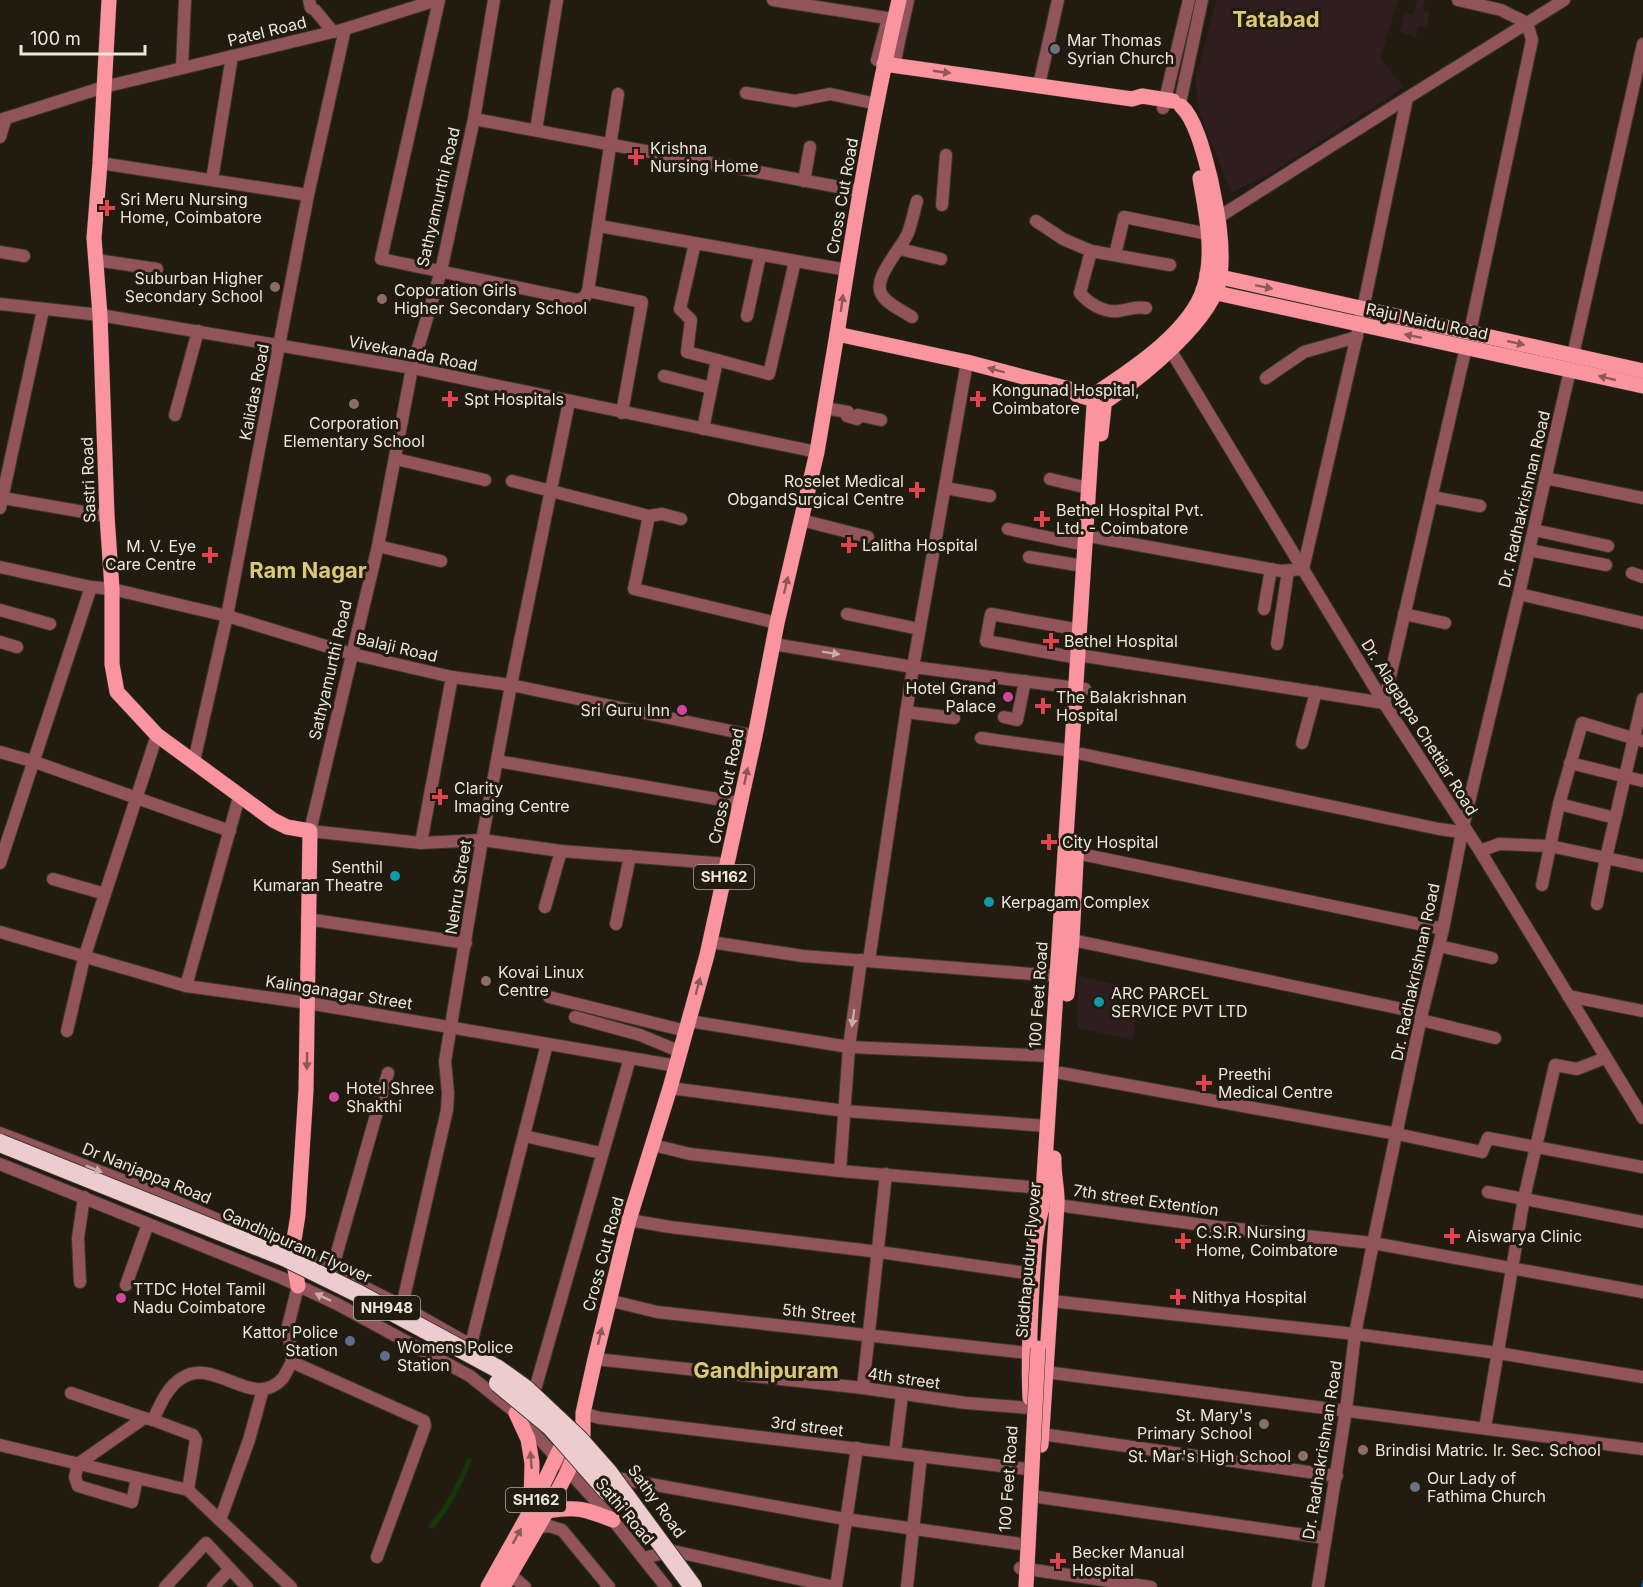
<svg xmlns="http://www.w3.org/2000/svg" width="1643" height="1587" font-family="Inter,sans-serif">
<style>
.commercial{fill:#301d1f}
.green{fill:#143706}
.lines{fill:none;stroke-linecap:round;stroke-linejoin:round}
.stream{stroke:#194a7a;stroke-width:2}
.minor-casing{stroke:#3e372c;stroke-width:14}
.major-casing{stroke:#3e372c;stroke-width:16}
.minor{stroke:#91545a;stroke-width:12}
.major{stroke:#fa949e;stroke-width:15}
.major-bridge-casing{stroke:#3e372c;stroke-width:16;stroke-linecap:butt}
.highway-bridge-casing{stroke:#3e372c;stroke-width:20;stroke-linecap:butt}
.major-bridge{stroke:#fa949e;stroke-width:15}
.highway-bridge{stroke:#ecccce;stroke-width:18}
.oneway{fill:#8e5856}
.oneway2{fill:#c7aca9}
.worship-dot{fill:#6b7280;stroke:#221b0f;stroke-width:2}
.health-dot{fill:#e0444e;stroke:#221b0f;stroke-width:2}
.education-dot{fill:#8d6e63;stroke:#221b0f;stroke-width:2}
.hotel-dot{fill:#d1479c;stroke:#221b0f;stroke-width:2}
.culture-dot{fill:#0f9aa8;stroke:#221b0f;stroke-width:2}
.service-dot{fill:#5c6f8a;stroke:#221b0f;stroke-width:2}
.labels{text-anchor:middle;stroke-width:6;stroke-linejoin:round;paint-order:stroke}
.shield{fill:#221b0f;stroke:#afa9a0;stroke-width:1.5}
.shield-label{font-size:15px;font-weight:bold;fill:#ebe6de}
.street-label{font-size:16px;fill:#ebe6de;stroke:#221b0f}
.poi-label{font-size:16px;fill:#ebe6de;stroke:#221b0f;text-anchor:start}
.district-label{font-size:22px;font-weight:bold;fill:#dac87b;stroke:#221b0f}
</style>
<rect width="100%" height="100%" fill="#221b0f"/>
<!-- commercial -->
<g class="commercial">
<path d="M1216,0H1399L1380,58L1404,87L1268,175L1231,193L1200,114L1195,81Z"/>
<path d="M1417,0H1425L1423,10L1430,12L1427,27L1419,26L1416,37L1400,32L1405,13L1413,15Z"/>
<path d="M1078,975L1139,991L1133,1040L1078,1028Z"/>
</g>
<!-- green -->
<path class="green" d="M468,1457L472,1459C462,1485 451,1508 433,1529L428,1527L429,1525C447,1504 458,1482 468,1457Z"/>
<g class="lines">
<!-- stream -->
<path class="stream" d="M1642,1587L1643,1581"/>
<!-- minor casing -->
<g class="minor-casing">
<g id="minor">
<path d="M309,0L311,8L315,10L333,32"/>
<path d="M439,0L381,259L578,300L585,297L588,291L618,94"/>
<path d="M494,0L474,119L441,271L412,368L378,546L310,831L421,843L482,840L561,851L727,864"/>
<path d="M773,0L887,18"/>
<path d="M1458,0L1501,10L1527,23L1532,40L1470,332"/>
<path d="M884,64L877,60L886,26"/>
<path d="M894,65L908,0"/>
<path d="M182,68L185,0"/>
<path d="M1039,85L1058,0"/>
<path d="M746,93L795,101L830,94L877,104"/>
<path d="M1180,103L1202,0"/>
<path d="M1163,108L1189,0"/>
<path d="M474,119L860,191"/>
<path d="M0,120L104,87L345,29L437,0"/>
<path d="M536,130L557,0"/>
<path d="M0,137L6,118"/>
<path d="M100,163L308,195"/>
<path d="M212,180L232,56"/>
<path d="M804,181L810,147"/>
<path d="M942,205L946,155"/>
<path d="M1219,217L1407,98"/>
<path d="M1036,221L1063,239L1091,251L1170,265"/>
<path d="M599,226L847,270"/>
<path d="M695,243L680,309L691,320L687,352L717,360L703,429"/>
<path d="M900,249L941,259"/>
<path d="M1091,251L1080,293C1088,303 1104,313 1118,311C1128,310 1135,306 1146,308"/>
<path d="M0,252L24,256"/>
<path d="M1115,255L1124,217L1208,234"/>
<path d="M96,260L157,269"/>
<path d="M588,291L642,302L622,413"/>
<path d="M0,304L100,315L412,368L817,452"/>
<path d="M747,316L760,256"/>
<path d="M912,317C903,311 887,304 882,295C871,279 902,248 908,233C912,222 914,211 917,201"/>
<path d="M1171,351L1384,703L1480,851L1643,1118"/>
<path d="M1573,355L1643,44"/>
<path d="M717,360L769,374L795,261"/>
<path d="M664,376L711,388"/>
<path d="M1266,378L1304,352L1357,337"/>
<path d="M824,408L848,412L847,416L857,419L858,415L881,420"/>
<path d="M175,415L198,331"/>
<path d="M396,459L485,480"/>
<path d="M1545,478L1643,498"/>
<path d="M1050,479L1088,488"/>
<path d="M512,481L649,516L634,589L777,623"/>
<path d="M945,488L990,496"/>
<path d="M1432,497L1480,506"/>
<path d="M3,498L107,516"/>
<path d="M0,508L43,310"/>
<path d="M649,516L662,514L681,519"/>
<path d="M801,520L868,537"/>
<path d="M1008,529L1085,545"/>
<path d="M1534,530L1608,546"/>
<path d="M1094,537L1281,571L1303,569L1363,309L1407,98L1564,0"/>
<path d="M378,546L441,561"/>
<path d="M1529,550L1606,565"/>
<path d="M1029,557L1083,566"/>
<path d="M0,567L91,587L112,589L227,616L352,654L452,677L511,685L755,736"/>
<path d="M1632,573L1643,577"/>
<path d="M1519,594L1643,623"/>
<path d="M1264,609L1271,569"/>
<path d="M0,610L50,624"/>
<path d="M847,614L919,629"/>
<path d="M1404,614L1445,623"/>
<path d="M0,642L17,647"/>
<path d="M773,644L913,667L1085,689"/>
<path d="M1277,644L1288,571"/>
<path d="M1078,655L1384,703L1466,347"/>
<path d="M1078,658L986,641L991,614L1080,630"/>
<path d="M906,712L954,718"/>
<path d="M1004,717L1017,720L1025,681"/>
<path d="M981,738L1073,751"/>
<path d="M1302,743L1316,692"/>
<path d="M0,752L32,761L230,831"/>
<path d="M1082,754L1439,829L1461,832L1463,827"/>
<path d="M194,761L227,616L308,195L345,29"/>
<path d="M497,761L740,803"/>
<path d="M1570,763L1643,781"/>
<path d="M1559,804L1615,818"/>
<path d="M421,843L452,677"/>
<path d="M1480,851L1499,844L1550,846L1643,866"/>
<path d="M1076,853L1443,929"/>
<path d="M0,863L91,587"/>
<path d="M53,879L105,894"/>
<path d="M1542,885L1559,804L1582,723L1643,741"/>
<path d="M1597,904L1606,858L1643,699"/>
<path d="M545,907L561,851"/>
<path d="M307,919L466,943"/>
<path d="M616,924L630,856"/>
<path d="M0,932L186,986L308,1003L677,1066"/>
<path d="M1072,940L1422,1013"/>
<path d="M710,942L803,956L1058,976"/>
<path d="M1439,946L1492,958"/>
<path d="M869,960L913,667L967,362"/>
<path d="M186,986L239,797"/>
<path d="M1568,996L1643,1011"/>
<path d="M549,997L686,1031"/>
<path d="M575,1017L640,1035L681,1052"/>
<path d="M1421,1020L1495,1038"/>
<path d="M689,1021L849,1047L1051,1056"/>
<path d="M67,1031L84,958L157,735"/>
<path d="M1061,1073L1397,1134L1482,1152L1488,1138L1643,1167"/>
<path d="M670,1088L845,1111L1047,1126"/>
<path d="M0,1133L151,1191L263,1239"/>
<path d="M524,1136L601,1153"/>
<path d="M653,1145L690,1154L840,1171L1043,1188"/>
<path d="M0,1164L282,1278L337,1304L470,1376L516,1413L613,1520L666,1587"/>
<path d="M840,1171L849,1047L861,960"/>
<path d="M1488,1192L1643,1222"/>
<path d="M1057,1205L1218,1227L1373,1243L1643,1292"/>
<path d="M629,1220L670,1227L879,1252L1033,1274"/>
<path d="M307,1258L402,1306L490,1356"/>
<path d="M332,1270L388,1073"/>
<path d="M80,1282L78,1238L84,1197"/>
<path d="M126,1285L148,1224"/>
<path d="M298,1286L288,1326L292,1362L424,1421L425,1426L377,1557"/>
<path d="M608,1300L657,1312L1028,1353"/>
<path d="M1051,1301L1355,1334L1498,1353L1643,1377"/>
<path d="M402,1306L447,1110L448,1093L445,1061L482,840L511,685L569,402"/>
<path d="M471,1344L547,1044"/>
<path d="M595,1359L863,1388L966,1403L1030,1408"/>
<path d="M1045,1372L1643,1449"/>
<path d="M536,1386L630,1058"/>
<path d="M863,1388L886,1174"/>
<path d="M71,1393L144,1418"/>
<path d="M583,1413L600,1418L1027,1469"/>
<path d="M153,1420C160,1405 167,1387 182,1378C215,1356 253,1412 283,1378C286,1373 289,1367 292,1362"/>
<path d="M1485,1428L1524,1198L1555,1065L1577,1069L1605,1058"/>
<path d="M1041,1434L1337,1476"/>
<path d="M0,1445C63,1460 125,1475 188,1490L195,1446L196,1440L193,1435L153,1420L144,1418L78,1464L75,1477L78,1486L132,1502L137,1478"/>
<path d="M895,1453L902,1395"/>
<path d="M622,1479L845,1519L1021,1544"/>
<path d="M188,1490L291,1587"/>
<path d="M1038,1497L1325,1538"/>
<path d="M220,1520L249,1440L263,1389"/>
<path d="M538,1527L549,1526L562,1530L609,1587"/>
<path d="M643,1558L673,1551L835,1587"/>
<path d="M1020,1568L1151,1587"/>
<path d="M511,1575L525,1587"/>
<path d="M165,1587L206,1543L247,1587"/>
<path d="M213,1587L230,1569"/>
<path d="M836,1587L857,1448"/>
<path d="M907,1587L921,1456"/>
<path d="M1318,1587L1346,1410L1355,1334L1373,1243L1422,1013L1443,929L1463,827L1519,594L1570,370"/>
</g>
</g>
<!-- major casing -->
<g class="major-casing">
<g id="major">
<path d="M109,0L100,163L94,238L100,315L107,516L112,589V664L117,692L157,735L273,820L287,827L310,831L306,1090L298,1215L292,1252L298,1286"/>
<path d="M899,0C873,110 854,222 837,334L967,362L1073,390L1077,395L1092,399"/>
<path d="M884,64L1132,99L1142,96L1173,101"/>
<path d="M1207,274L1643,371"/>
<path d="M1203,290L1643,386"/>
<path d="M1101,390C1136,367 1191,330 1204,288C1215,253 1206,213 1200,178"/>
<path d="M1109,399C1143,376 1214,319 1220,277C1224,243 1217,210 1210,177C1205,158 1196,119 1181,106"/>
<path d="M1101,434L1104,407"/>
<path d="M1067,994L1072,940L1077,841"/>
<path d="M1030,1398C1028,1361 1030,1324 1032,1287C1034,1260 1034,1234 1042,1208L1094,405"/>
<path d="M516,1413L528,1439L532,1463L531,1504"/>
<path d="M1041,1445L1057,1205C1058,1189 1053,1174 1054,1158"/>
<path d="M547,1511C577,1506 585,1509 613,1520"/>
<path d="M488,1587L531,1510L568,1432"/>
<path d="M503,1587L547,1511L568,1471L583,1435V1413L595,1359L629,1220L670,1088L707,955L755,736L777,623L817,452L837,334"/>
</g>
</g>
<!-- minor -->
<use href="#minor" class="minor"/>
<!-- major -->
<use href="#major" class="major"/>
<!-- major-bridge casing -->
<g class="major-bridge-casing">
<path id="major-bridge" d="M1026,1587L1038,1348"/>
</g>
<!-- highway-bridge casing -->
<g class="highway-bridge-casing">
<g id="highway-bridge">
<path d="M0,1143L286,1258L357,1293L498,1369L526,1389L579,1439L609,1473L693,1587"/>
<path d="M498,1383L551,1427L608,1492"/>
</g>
</g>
<!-- major-bridge -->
<use href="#major-bridge" class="major-bridge"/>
<!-- highway-bridge -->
<use href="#highway-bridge" class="highway-bridge"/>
</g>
<!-- one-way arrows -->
<defs><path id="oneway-solid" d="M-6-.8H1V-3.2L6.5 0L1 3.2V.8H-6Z" transform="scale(1.5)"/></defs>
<g class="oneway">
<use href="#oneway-solid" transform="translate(942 72) rotate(8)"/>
<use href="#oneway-solid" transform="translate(1264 287) rotate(12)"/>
<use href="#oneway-solid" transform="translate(842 303) rotate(-82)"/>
<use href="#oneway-solid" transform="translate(1413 336) rotate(-168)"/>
<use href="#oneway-solid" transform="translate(1516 343) rotate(13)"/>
<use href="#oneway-solid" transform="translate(996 370) rotate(-165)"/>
<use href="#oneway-solid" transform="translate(1607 378) rotate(-167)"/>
<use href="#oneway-solid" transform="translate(786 585) rotate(-77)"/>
<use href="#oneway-solid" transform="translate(746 776) rotate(-78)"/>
<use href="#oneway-solid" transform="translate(698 986) rotate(-75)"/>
<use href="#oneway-solid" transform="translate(307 1061) rotate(91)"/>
<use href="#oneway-solid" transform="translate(600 1336) rotate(-77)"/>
<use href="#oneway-solid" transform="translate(531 1460) rotate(-95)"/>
<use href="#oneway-solid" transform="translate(517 1536) rotate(-61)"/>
</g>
<g class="oneway2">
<use href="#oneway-solid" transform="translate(831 653) rotate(9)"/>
<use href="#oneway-solid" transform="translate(853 1018) rotate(98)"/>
<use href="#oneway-solid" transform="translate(94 1169) rotate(22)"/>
<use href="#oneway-solid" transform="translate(323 1297) rotate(-154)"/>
</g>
<!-- markers -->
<g class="worship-dot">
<circle cx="1055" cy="49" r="6"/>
<circle cx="1415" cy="1487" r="6"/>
</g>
<g class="health-dot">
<path d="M633 148h6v6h6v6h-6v6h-6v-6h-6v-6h6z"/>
<path d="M104 199h6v6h6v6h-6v6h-6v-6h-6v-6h6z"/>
<path d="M447 390h6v6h6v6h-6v6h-6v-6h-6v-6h6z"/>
<path d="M975 390h6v6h6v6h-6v6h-6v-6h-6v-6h6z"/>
<path d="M914 481h6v6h6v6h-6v6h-6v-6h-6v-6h6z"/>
<path d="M1039 510h6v6h6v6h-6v6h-6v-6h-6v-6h6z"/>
<path d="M846 536h6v6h6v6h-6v6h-6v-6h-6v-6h6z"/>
<path d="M207 546h6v6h6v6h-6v6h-6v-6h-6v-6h6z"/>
<path d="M1048 632h6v6h6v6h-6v6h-6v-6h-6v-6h6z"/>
<path d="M1040 697h6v6h6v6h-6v6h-6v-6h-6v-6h6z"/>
<path d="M437 788h6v6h6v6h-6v6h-6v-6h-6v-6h6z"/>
<path d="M1046 833h6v6h6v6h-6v6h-6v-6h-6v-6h6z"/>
<path d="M1201 1074h6v6h6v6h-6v6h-6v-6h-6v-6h6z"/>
<path d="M1449 1227h6v6h6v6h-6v6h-6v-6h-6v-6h6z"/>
<path d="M1180 1232h6v6h6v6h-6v6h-6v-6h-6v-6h6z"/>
<path d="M1175 1288h6v6h6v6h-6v6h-6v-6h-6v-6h6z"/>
<path d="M1055 1552h6v6h6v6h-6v6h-6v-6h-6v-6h6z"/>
</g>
<g class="education-dot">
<circle cx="275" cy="287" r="6"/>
<circle cx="382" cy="299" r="6"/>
<circle cx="354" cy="404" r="6"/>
<circle cx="486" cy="981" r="6"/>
<circle cx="1264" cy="1424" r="6"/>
<circle cx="1363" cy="1450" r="6"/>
<circle cx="1303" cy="1456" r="6"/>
</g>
<g class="hotel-dot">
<circle cx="1008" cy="697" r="6"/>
<circle cx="682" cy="710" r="6"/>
<circle cx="334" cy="1097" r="6"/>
<circle cx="121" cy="1298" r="6"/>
</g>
<g class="culture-dot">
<circle cx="395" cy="876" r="6"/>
<circle cx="989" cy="902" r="6"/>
<circle cx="1099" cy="1002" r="6"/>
</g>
<g class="service-dot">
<circle cx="350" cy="1341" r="6"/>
<circle cx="385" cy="1356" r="6"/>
</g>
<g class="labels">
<!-- shield labels -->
<g class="shield">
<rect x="694" y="865" width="60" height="24" rx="4.5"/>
<rect x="354" y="1296" width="66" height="24" rx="4.5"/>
<rect x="506" y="1488" width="60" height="24" rx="4.5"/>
</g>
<g class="shield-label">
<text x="724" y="882">SH162</text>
<text x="387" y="1313">NH948</text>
<text x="536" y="1505">SH162</text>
</g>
<!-- street labels -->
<g class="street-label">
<text transform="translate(267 31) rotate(-14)" y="6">Patel Road</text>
<text transform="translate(842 196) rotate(-80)" y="6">Cross Cut Road</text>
<text transform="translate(438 197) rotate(-77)" y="6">Sathyamurthi Road</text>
<text transform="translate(1427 321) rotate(12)" y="6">Raju Naidu Road</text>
<text transform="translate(413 353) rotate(11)" y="6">Vivekanada Road</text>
<text transform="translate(254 392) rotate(-79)" y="6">Kalidas Road</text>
<text transform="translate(88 480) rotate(-92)" y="6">Sastri Road</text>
<text transform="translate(1524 499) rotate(-77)" y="6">Dr. Radhakrishnan Road</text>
<text transform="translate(397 647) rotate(13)" y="6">Balaji Road</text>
<text transform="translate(330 670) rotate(-77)" y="6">Sathyamurthi Road</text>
<text transform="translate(1420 727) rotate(58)" y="6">Dr. Alagappa Chettiar Road</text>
<text transform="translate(726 786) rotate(-78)" y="6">Cross Cut Road</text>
<text transform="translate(458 887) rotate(-81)" y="6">Nehru Street</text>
<text transform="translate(1415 972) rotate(-78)" y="6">Dr. Radhakrishnan Road</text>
<text transform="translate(339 992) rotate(9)" y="6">Kalinganagar Street</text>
<text transform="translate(1038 995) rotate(-86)" y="6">100 Feet Road</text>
<text transform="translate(147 1173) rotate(22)" y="6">Dr Nanjappa Road</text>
<text transform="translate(1146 1200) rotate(8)" y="6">7th street Extention</text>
<text transform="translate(297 1245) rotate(24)" y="6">Gandhipuram Flyover</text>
<text transform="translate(603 1254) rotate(-75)" y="6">Cross Cut Road</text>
<text transform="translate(1028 1260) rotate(-85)" y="6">Siddhapudur Flyover</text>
<text transform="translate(819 1313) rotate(6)" y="6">5th Street</text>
<text transform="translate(904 1378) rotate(8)" y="6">4th street</text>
<text transform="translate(807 1426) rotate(7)" y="6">3rd street</text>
<text transform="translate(1322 1450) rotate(-81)" y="6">Dr. Radhakrishnan Road</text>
<text transform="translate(1008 1479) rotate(-86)" y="6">100 Feet Road</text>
<text transform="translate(657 1501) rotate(54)" y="6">Sathy Road</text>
<text transform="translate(625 1511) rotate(50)" y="6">Sathi Road</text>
</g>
<!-- poi labels -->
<g class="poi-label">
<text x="1067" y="46">Mar Thomas<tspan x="1067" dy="18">Syrian Church</tspan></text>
<text x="650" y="154">Krishna<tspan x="650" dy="18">Nursing Home</tspan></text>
<text x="120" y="205">Sri Meru Nursing<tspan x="120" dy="18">Home, Coimbatore</tspan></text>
<text x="263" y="284" text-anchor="end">Suburban Higher<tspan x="263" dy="18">Secondary School</tspan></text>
<text x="394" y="296">Coporation Girls<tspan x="394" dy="18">Higher Secondary School</tspan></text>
<text x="992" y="396">Kongunad Hospital,<tspan x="992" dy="18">Coimbatore</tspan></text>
<text x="464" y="405">Spt Hospitals</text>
<text x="354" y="429" text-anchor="middle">Corporation<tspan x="354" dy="18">Elementary School</tspan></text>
<text x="904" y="487" text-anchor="end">Roselet Medical<tspan x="904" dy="18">ObgandSurgical Centre</tspan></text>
<text x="1056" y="516">Bethel Hospital Pvt.<tspan x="1056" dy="18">Ltd. - Coimbatore</tspan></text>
<text x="862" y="551">Lalitha Hospital</text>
<text x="196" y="552" text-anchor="end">M. V. Eye<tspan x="196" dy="18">Care Centre</tspan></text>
<text x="1064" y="647">Bethel Hospital</text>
<text x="996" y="694" text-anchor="end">Hotel Grand<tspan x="996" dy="18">Palace</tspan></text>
<text x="1056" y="703">The Balakrishnan<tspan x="1056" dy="18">Hospital</tspan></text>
<text x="670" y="716" text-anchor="end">Sri Guru Inn</text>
<text x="454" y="794">Clarity<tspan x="454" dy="18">Imaging Centre</tspan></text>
<text x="1062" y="848">City Hospital</text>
<text x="383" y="873" text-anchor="end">Senthil<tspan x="383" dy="18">Kumaran Theatre</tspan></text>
<text x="1001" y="908">Kerpagam Complex</text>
<text x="498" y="978">Kovai Linux<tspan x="498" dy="18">Centre</tspan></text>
<text x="1111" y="999">ARC PARCEL<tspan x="1111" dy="18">SERVICE PVT LTD</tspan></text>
<text x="1218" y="1080">Preethi<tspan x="1218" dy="18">Medical Centre</tspan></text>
<text x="346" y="1094">Hotel Shree<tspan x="346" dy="18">Shakthi</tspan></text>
<text x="1196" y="1238">C.S.R. Nursing<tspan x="1196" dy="18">Home, Coimbatore</tspan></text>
<text x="1466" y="1242">Aiswarya Clinic</text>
<text x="133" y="1295">TTDC Hotel Tamil<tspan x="133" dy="18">Nadu Coimbatore</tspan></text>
<text x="1192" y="1303">Nithya Hospital</text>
<text x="338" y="1338" text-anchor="end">Kattor Police<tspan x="338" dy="18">Station</tspan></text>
<text x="397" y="1353">Womens Police<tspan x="397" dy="18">Station</tspan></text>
<text x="1252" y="1421" text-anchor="end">St. Mary's<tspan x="1252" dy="18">Primary School</tspan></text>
<text x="1375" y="1456">Brindisi Matric. Ir. Sec. School</text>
<text x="1291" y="1462" text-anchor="end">St. Mar's High School</text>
<text x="1427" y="1484">Our Lady of<tspan x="1427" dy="18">Fathima Church</tspan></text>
<text x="1072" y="1558">Becker Manual<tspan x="1072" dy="18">Hospital</tspan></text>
</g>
<!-- district labels -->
<g class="district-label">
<text x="1276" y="27">Tatabad</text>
<text x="308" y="578">Ram Nagar</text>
<text x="766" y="1378">Gandhipuram</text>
</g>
</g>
<!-- scale -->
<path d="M21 45v9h124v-9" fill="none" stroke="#ebe6de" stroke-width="3"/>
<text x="30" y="45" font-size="18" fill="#ebe6de" stroke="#221b0f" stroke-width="4.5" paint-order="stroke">100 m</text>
</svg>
